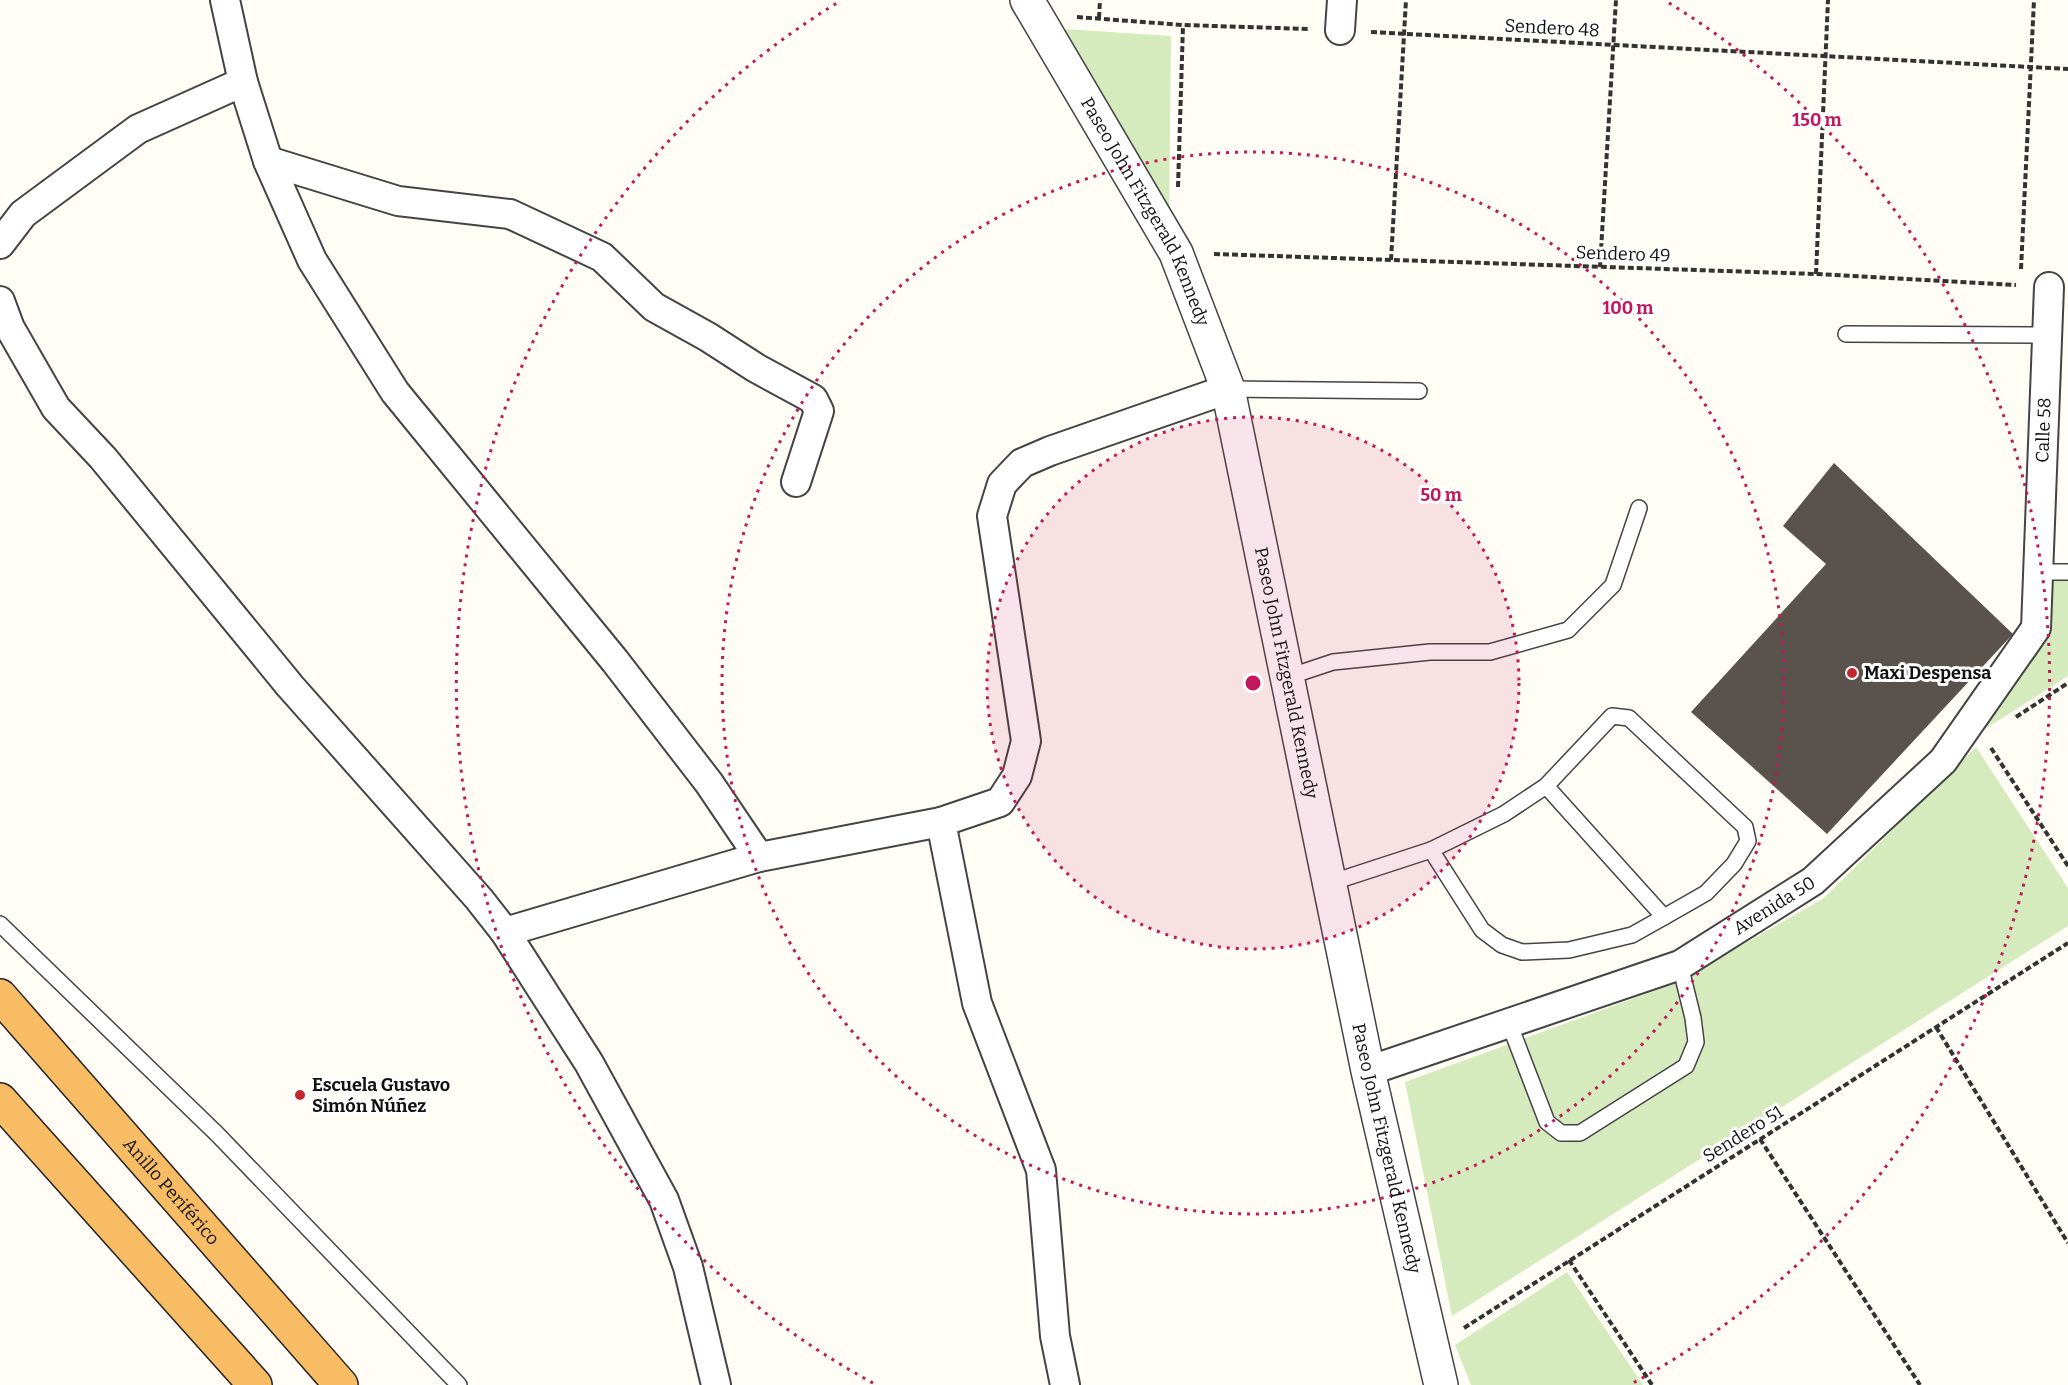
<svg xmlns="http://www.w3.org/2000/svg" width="2068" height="1385" font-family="Bitter,serif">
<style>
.green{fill:#d5ebbd}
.building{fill:#5a524d}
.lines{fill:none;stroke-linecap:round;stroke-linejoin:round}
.service-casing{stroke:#444;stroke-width:18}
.minor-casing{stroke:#444;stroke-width:32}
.tertiary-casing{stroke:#444;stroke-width:36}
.trunk-casing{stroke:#222;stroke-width:36}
.path{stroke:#333;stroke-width:4;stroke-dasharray:6 3;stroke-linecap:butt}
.service{stroke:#fff;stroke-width:15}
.minor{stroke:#fff;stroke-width:28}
.tertiary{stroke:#fff;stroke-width:33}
.trunk{stroke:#f7bc64;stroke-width:33}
.ring{fill:none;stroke:#c2185b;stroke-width:3;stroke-dasharray:3 6}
.poi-dot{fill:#c4262e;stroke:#fff;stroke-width:2}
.labels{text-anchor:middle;stroke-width:6;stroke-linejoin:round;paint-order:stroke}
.street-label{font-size:18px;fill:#111;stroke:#fff}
.poi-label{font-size:18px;font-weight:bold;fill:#111;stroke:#fff;text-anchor:start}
.centre{fill:#c2185b;stroke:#fff;stroke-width:3}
.ring-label{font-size:18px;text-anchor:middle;font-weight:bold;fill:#c2185b;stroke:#fff;stroke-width:6;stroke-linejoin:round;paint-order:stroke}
</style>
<rect width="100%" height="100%" fill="#fffdf5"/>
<!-- green -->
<g class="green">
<path d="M1064,29L1171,36L1169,218Z"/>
<path d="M2048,579H2068V676L1985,729L1979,721Z"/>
<path d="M1976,747L2068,888V926L1452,1316L1405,1082L1676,983L1824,898Z"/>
<path d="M1567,1272L1643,1385H1471L1455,1345Z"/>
</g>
<!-- building -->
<path class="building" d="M1834,463L2013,634L1827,834L1691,712L1826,564L1783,526Z"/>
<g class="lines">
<!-- service casing -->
<g class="service-casing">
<g id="service">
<path d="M1846,334L2047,335"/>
<path d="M1228,389L1419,391"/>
<path d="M2039,572H2068"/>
<path d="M1288,677L1333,662L1430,652H1490L1568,630L1613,585L1639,508"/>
<path d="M1431,850L1482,930L1502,945L1522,952L1569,950L1632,935L1664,917"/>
<path d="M1330,883L1431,850L1504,814L1546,786L1612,716L1629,718L1745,827L1748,841L1734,864L1706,893L1664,917L1546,786"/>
<path d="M0,924L217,1134L459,1385"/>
<path d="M1509,1023L1547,1122L1561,1133H1580L1686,1066L1696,1042L1693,1018L1680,965"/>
</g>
</g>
<!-- minor casing -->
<g class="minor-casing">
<g id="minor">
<path d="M225,0L243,82L268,161L312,260L395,392L615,661L709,783L759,857"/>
<path d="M1340,30L1342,0"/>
<path d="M268,161L398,201L510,214L602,257L654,307L708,337L756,368L813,399L819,411L796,482"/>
<path d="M0,244L23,214L138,129L243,82"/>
<path d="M0,301L10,328L56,408L103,458L290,686L479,899L505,932L589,1063L664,1200L688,1267L716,1385"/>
<path d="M941,822L977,1003L1041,1170L1055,1336L1065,1385"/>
<path d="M505,932L759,857L941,822L1000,802L1017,776L1026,741L992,516L1002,484L1022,463L1050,451L1228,389"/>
<path id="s1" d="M1368,1071L1680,965L1813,881L1943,761L2036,628L2049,287"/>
</g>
</g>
<!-- tertiary casing -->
<g class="tertiary-casing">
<g id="tertiary">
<path id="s2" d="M1027,0L1176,253L1228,389L1368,1071L1441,1385"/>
</g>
</g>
<!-- trunk casing -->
<g class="trunk-casing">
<g id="trunk">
<path id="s3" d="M0,996L341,1385"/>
<path d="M0,1100L255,1385"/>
</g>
</g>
<!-- path -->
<g class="path">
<path d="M1077,17L1183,25L1309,29"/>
<path d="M1099,18L1100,0"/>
<path d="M1371,32L2068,69"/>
<path d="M1178,187L1183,25"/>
<path d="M1214,254L1816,274L2016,285"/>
<path d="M1391,260L1406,0"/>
<path d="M1600,267L1616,0"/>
<path d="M2021,269L2034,0"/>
<path d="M1816,274L1828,0"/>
<path d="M2016,717L2068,683"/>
<path d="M1991,748L2068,866"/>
<path d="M1936,1027L2068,1243"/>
<path d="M1760,1139L1920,1385"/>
<path d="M1569,1260L1652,1385"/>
<path d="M1464,1328L2068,943"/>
</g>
<!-- service -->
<use href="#service" class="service"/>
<!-- minor -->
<use href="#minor" class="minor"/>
<!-- tertiary -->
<use href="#tertiary" class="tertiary"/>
<!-- trunk -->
<use href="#trunk" class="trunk"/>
</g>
<!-- distance rings -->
<circle cx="1253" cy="683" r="266" fill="#c2185b" fill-opacity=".12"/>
<g class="ring">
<circle cx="1253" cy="683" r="266"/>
<circle cx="1253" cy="683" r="531"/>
<path d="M873 1383A797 797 0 0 1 837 3M1669 3A797 797 0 0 1 1633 1383"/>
</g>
<!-- markers -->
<g class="poi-dot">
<circle cx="1852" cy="673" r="6"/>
<circle cx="300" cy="1095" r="6"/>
</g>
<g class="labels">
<!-- street labels -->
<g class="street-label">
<text transform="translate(1552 28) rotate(3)" y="6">Sendero 48</text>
<text dy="6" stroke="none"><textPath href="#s2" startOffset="243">Paseo John Fitzgerald Kennedy</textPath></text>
<text transform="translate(1623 254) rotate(2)" y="6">Sendero 49</text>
<text dy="6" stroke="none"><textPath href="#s1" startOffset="1024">Calle 58</textPath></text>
<text dy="6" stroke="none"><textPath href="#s2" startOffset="729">Paseo John Fitzgerald Kennedy</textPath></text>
<text dy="6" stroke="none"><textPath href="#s1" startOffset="441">Avenida 50</textPath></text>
<text transform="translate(1743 1134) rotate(-32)" y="6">Sendero 51</text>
<text dy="6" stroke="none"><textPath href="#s2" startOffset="1215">Paseo John Fitzgerald Kennedy</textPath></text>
<text dy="6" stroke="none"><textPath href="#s3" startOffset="260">Anillo Periférico</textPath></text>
</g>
<!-- poi labels -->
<g class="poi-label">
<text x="1864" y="679">Maxi Despensa</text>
<text x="312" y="1091">Escuela Gustavo<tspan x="312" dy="21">Simón Núñez</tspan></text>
</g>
</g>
<circle cx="1253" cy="683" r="9" class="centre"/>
<g class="ring-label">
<text x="1817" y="126">150 m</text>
<text x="1628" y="314">100 m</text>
<text x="1441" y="501">50 m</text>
</g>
</svg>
